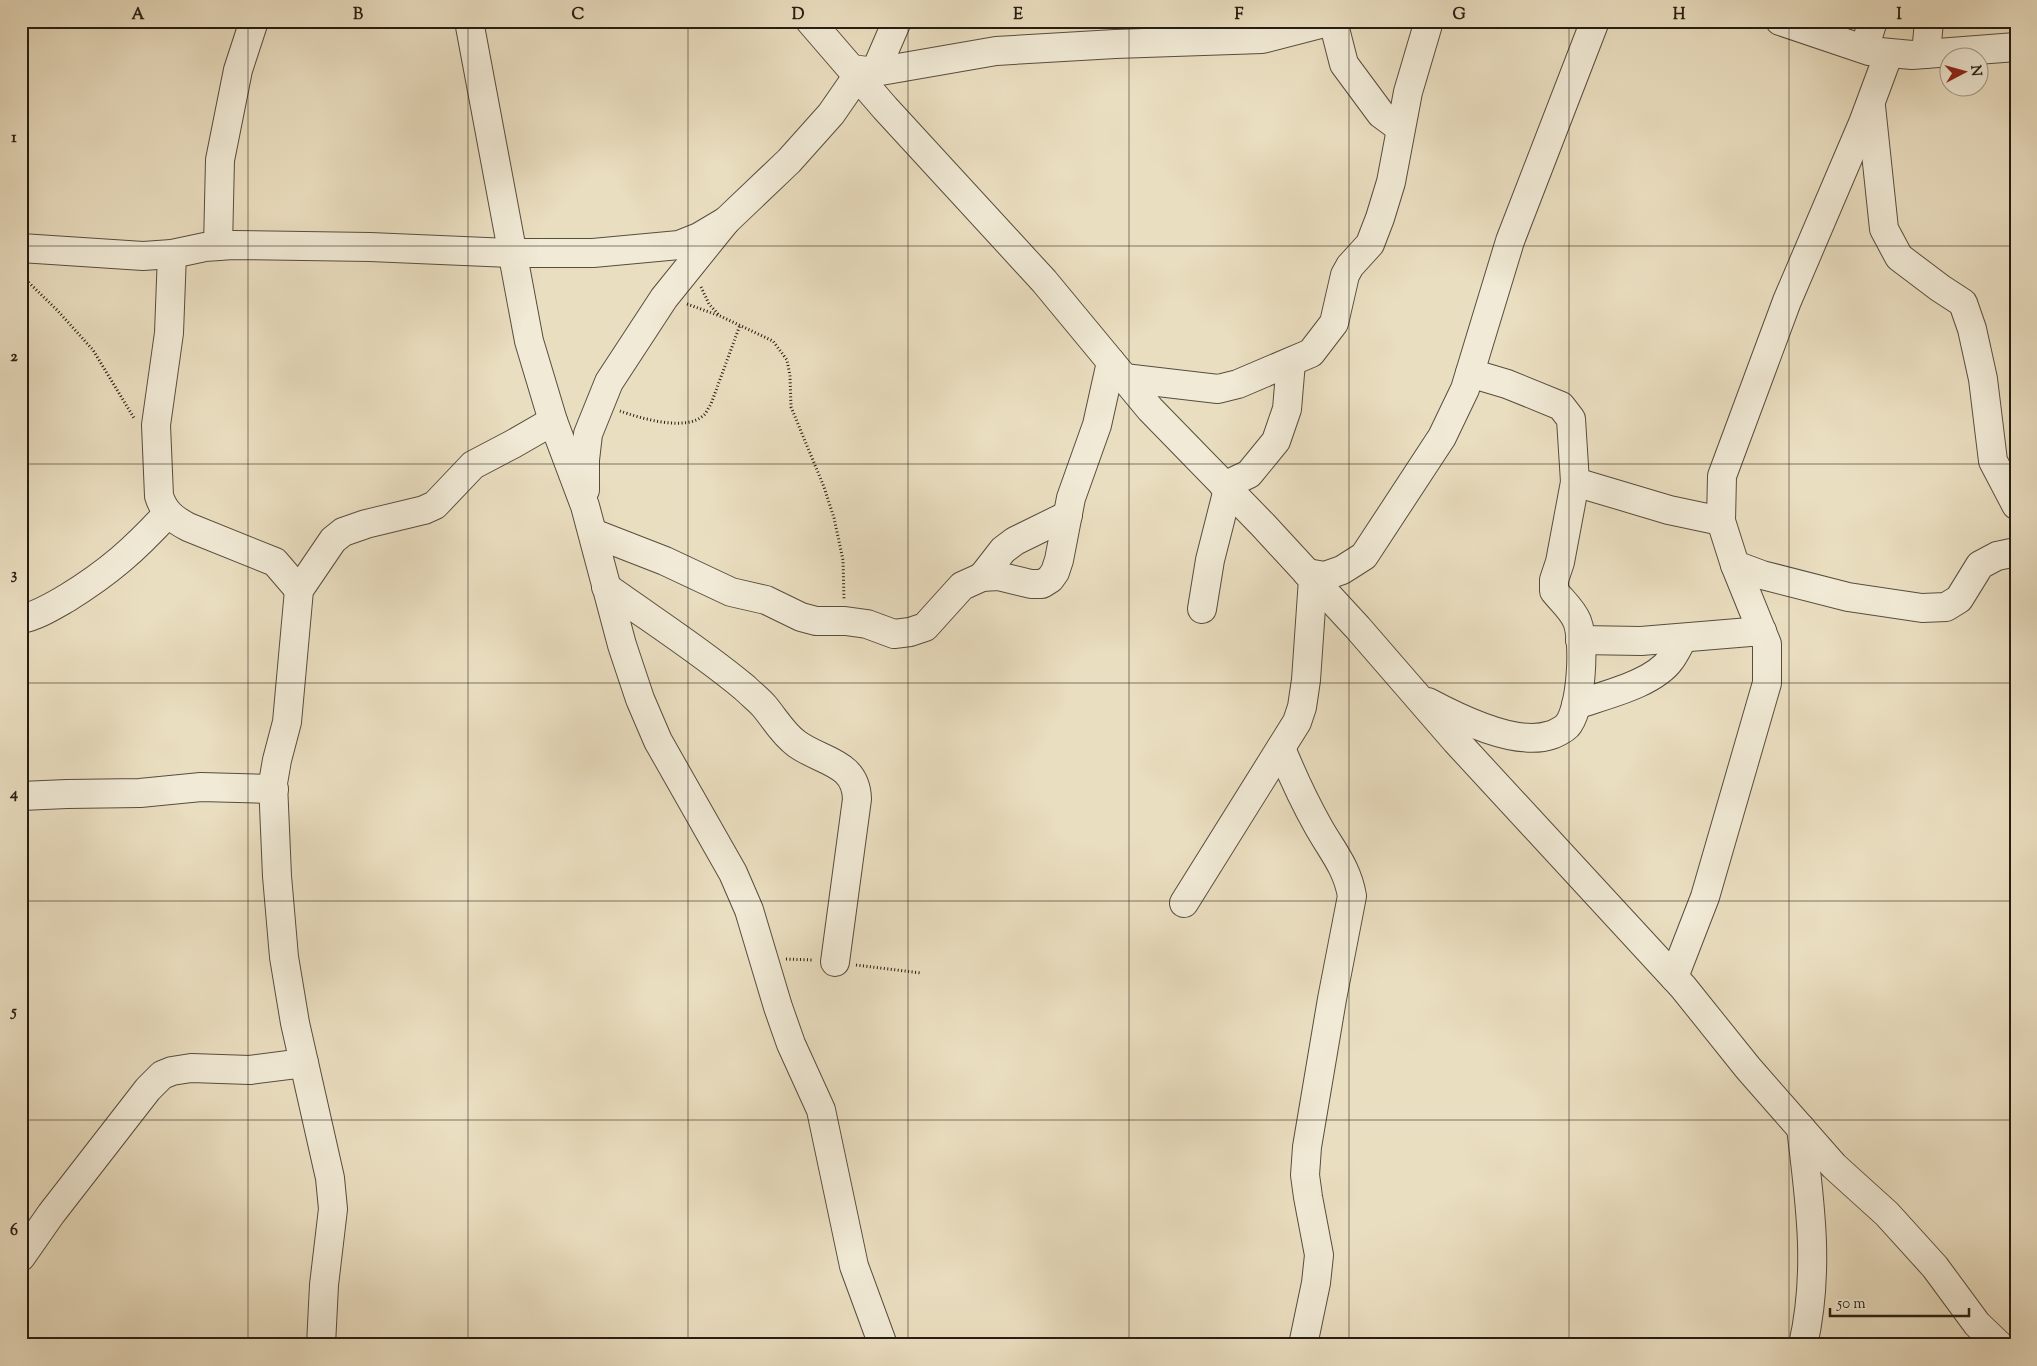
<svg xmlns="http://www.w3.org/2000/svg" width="2037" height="1366" font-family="'Sorts Mill Goudy',serif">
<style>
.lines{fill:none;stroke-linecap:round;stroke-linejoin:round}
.minor-casing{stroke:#574d3e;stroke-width:30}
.path{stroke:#261d12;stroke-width:3;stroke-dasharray:1 2.5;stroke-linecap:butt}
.minor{stroke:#f1ead6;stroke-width:28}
.grid{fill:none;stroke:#261d12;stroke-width:1;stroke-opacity:0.55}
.neatline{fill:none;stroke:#261d12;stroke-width:2}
.grid-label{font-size:16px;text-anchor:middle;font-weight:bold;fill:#261d12}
</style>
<rect width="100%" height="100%" fill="#eadec0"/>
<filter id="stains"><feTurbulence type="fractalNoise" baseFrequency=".004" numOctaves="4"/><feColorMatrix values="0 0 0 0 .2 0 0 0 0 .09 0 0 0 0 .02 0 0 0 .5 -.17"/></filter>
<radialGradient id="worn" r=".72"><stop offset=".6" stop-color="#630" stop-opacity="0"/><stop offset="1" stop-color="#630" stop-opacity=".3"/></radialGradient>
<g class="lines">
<!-- minor casing -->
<g class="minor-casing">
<g id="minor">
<path d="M469,21L529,341L553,421L585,506L622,645L640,699L658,741L733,873L749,910L778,1007L791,1044L821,1110L854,1266L883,1345"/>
<path d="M810,21L885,108L1044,281L1150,409L1263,525L1358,628L1456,741L1683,987L1748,1068L1834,1166L1887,1214L1935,1267L1977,1324L1999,1345"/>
<path d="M1333,21L1344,64L1381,114L1400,128"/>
<path d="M1780,21L1869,51L1912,55L2016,47"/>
<path d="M1864,49L1873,21"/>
<path d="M1926,54L1929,21"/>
<path d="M852,69L875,72L996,51L1115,44L1262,39L1332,21"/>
<path d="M875,72L897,21"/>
<path d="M1871,106L1884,229L1899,257L1940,288L1963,303L1972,329L1983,379L1993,461L2016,505"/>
<path d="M218,246L220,160L238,70L254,21"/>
<path d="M21,248L143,256L172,254L205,247L233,245L370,247L512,253H593L679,245L699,237L726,221"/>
<path d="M172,254L169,333L156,425L159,496C164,512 173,519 188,527L275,562L299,590"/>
<path d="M1124,378L1218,389L1238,384L1311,353L1334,323L1345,275L1350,266L1370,244L1380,218L1391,182L1408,92L1429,21"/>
<path d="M1575,482L1669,510L1721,521"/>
<path d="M1224,486L1249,474L1276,441L1287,409L1291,362"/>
<path d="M585,490V460L588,434L609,382L664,298L726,221L789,161L831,114L858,75"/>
<path d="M593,533L665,561L731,592L766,600L801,617L816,621H845L867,624L894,634L910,632L925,627L962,586L982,577L998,576L1031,584H1042L1050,579L1055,572L1059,560L1071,498L1097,425L1111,362"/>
<path d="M1735,565L1762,575L1848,597L1922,608L1946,607L1959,599L1980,565L1997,556L2016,552"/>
<path d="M1307,573L1325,576L1342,570L1364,556L1442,437L1465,389L1510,241L1595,21"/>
<path d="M982,577L1003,550L1015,541L1068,515"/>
<path d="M606,587C652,620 701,651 745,688C751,694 759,700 764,706C775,719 783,734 797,744C822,762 856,762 857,799L835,962"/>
<path d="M1202,609L1210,560L1228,489"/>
<path d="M21,619C37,616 53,606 67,598C109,572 134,550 168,513"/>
<path d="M1580,640L1641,641L1762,631"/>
<path d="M1428,702C1458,718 1516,747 1551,735C1555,734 1564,729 1567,726C1582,709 1585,641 1577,621C1572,609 1561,600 1554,591V580L1560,562L1575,482L1571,419L1561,406L1507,384L1470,373"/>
<path d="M1576,705C1604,695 1654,684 1671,659C1676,652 1679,645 1683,638"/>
<path d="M1281,748C1292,775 1304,801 1318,826C1332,851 1347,867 1352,896L1332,999L1307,1147L1305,1175L1308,1197L1319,1255L1316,1283L1303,1345"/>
<path d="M21,796L67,794L140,793L201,787L274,789"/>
<path d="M1184,903L1297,722L1302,707L1306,680L1313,579"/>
<path d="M1674,977L1705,897L1767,683V644L1735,565L1721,521L1722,476L1787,301L1863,123L1889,53"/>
<path d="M1801,1128C1810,1202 1820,1271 1803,1345"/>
<path d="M21,1257L51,1214L148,1089L162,1075L172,1071L191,1068L250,1070L304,1063"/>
<path d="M321,1345L324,1285L333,1209L330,1178L295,1023L284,957L277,876L273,783L277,760L287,722L299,590L333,540L343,532L366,524L424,510L435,505L473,465L513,444L553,421"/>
</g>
</g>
<!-- path -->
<g class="path">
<path d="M21,275L57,310L93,350L134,418"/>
<path d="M701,287L709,304L719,315"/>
<path d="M687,304L720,316L773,341L787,360L790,376L791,407L824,487L834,518L843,560L844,599"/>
<path d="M620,411C640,418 687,433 705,414C707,411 709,407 711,404L740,325"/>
<path d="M786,959L812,960"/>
<path d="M856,965L921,973"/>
</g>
<!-- minor -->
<use href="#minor" class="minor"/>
</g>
<!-- grid -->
<path class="grid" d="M248,21V1345M468,21V1345M688,21V1345M908,21V1345M1129,21V1345M1349,21V1345M1569,21V1345M1789,21V1345M21,246H2016M21,464H2016M21,683H2016M21,901H2016M21,1120H2016"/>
<!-- margin -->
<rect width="2037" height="1366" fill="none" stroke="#eadec0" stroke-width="55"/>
<!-- north arrow -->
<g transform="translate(1964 72) rotate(84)"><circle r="24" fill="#f1ead6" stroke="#a09888"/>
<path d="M0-4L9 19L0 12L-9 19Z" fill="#8f2418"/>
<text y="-8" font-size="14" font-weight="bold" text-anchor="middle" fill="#261d12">N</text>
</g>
<!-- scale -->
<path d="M1830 1308v8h139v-8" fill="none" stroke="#261d12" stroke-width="2.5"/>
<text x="1837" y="1308" font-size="15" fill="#261d12" stroke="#f1ead6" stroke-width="4" paint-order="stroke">50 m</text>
<rect x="28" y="28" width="1982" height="1310" class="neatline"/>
<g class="grid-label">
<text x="138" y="19">A</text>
<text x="358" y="19">B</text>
<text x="578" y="19">C</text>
<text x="798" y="19">D</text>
<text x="1018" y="19">E</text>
<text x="1239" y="19">F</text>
<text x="1459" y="19">G</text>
<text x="1679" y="19">H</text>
<text x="1899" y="19">I</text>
<text x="14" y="142">1</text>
<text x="14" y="361">2</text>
<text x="14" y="579">3</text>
<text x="14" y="798">4</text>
<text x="14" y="1016">5</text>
<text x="14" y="1235">6</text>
</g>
<rect width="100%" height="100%" filter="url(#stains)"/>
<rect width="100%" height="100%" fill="url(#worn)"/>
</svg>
